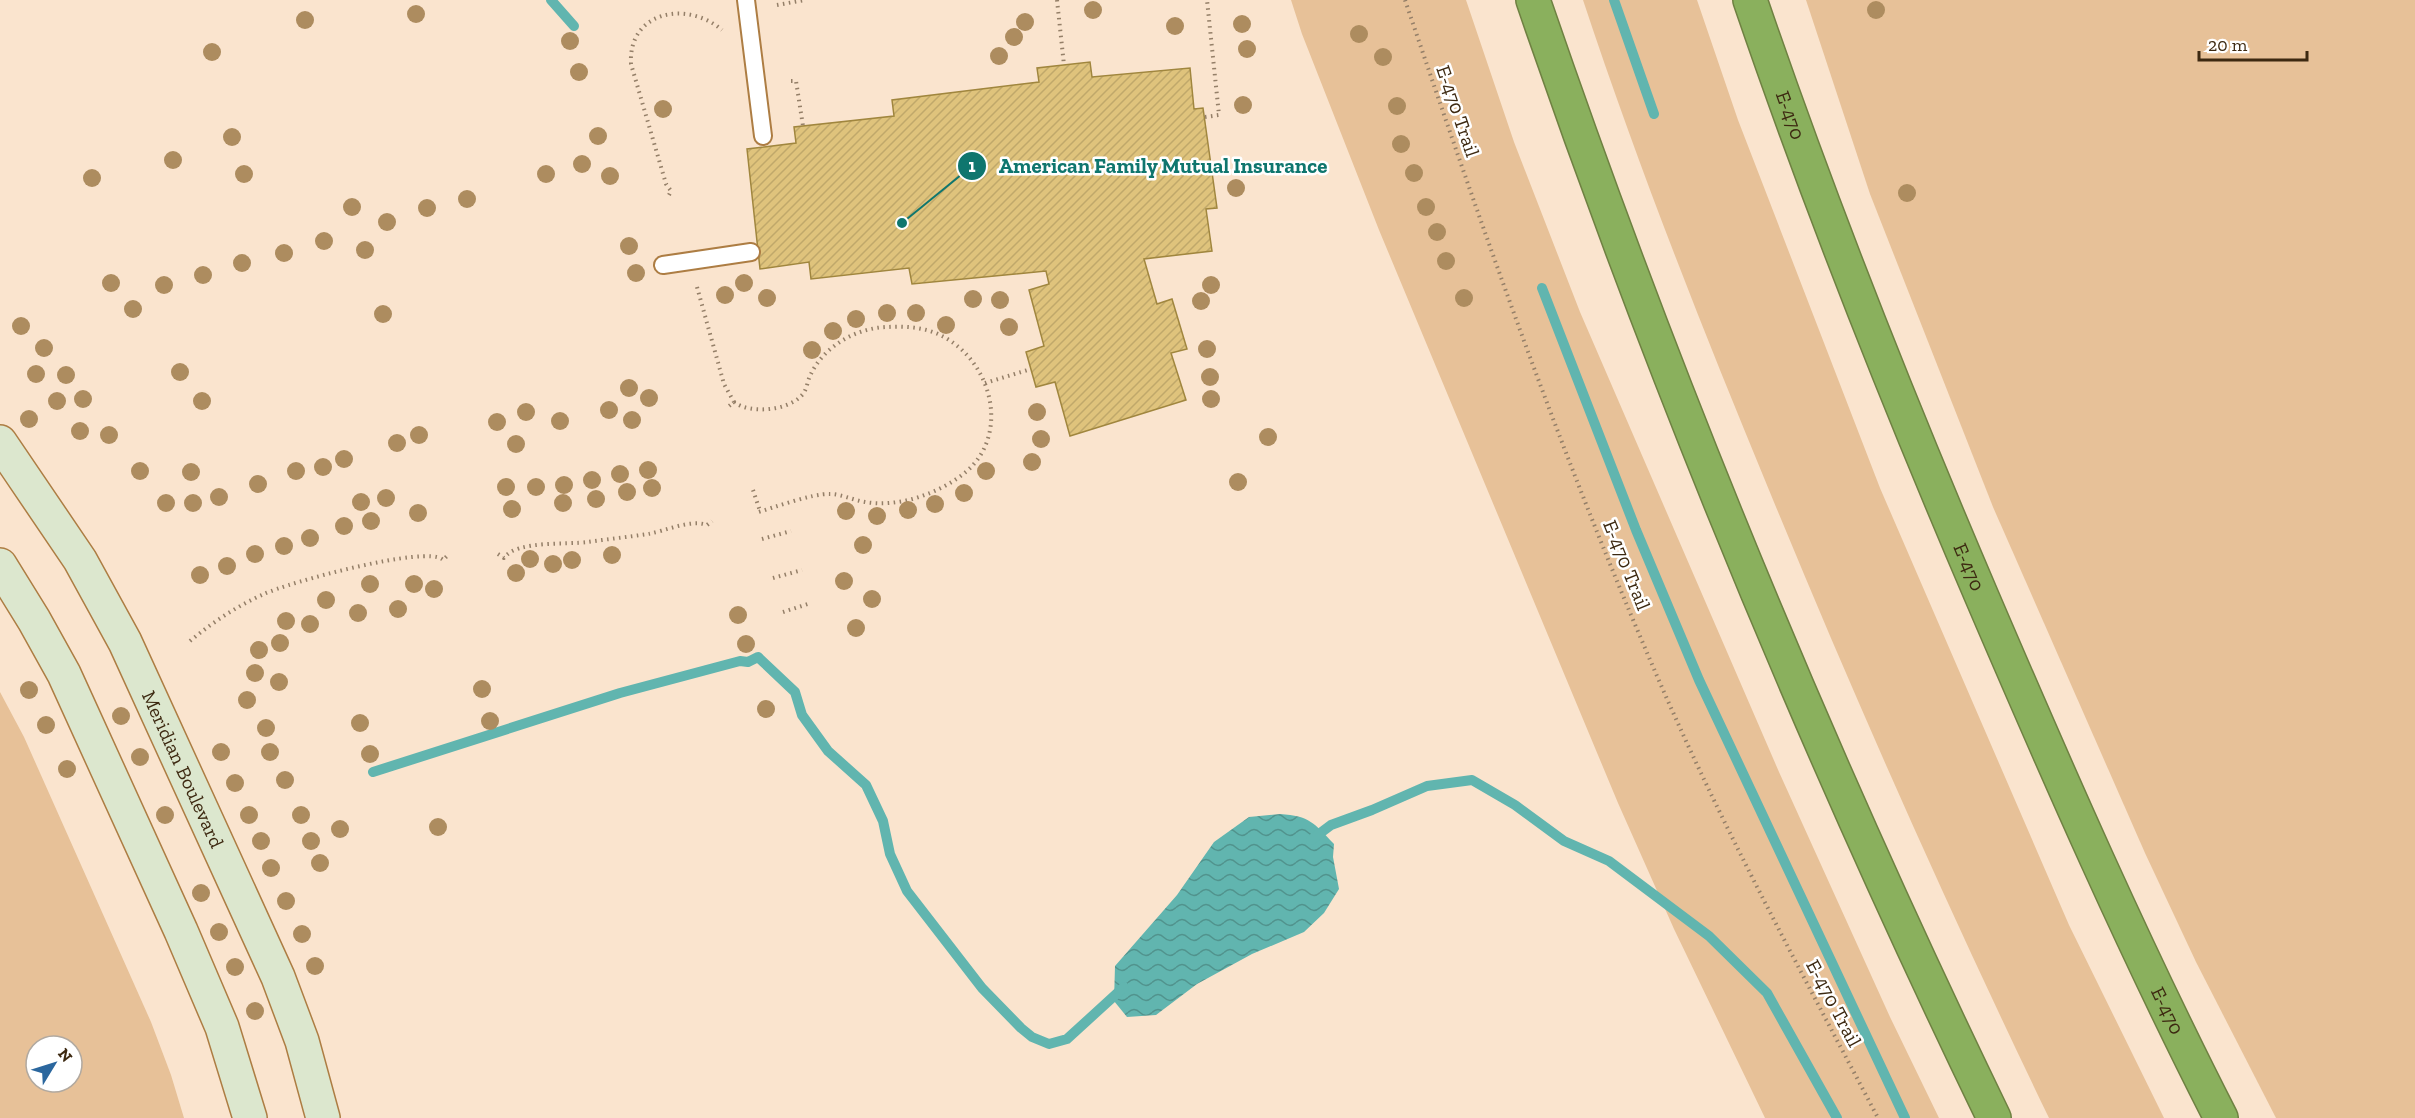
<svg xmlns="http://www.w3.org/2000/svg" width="2415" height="1118" font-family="'Zilla Slab',serif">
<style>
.grass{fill:#e7c198;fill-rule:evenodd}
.water{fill:url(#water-waves)}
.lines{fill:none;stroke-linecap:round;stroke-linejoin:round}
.stream{stroke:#61b5af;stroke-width:10}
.building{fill:url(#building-hatch);stroke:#a0863e;stroke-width:1.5}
.service-casing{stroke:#ad7d43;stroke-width:20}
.secondary-casing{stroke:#ad7d43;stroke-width:36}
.motorway-casing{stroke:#6f8142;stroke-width:36}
.path{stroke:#947f68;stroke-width:4;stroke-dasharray:1.5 4.5;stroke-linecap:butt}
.service{stroke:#fff;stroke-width:16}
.secondary{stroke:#dce7ce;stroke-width:33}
.motorway{stroke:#8ab05d;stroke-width:33}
.tree{fill:#ad8c5f}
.labels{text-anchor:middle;stroke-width:5;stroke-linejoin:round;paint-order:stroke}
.street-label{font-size:20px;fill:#3d2911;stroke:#fff}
.leader{fill:none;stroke:#0f766e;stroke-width:2}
.callout-dot{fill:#0f766e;stroke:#fff;stroke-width:2}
.mark-label{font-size:18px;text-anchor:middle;font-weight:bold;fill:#fff}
.callout-label{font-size:21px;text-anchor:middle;font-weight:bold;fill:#0f766e;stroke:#fff;stroke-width:5;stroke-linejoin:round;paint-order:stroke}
</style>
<defs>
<pattern id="water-waves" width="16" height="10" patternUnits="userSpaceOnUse" patternTransform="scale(1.5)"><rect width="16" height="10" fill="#61b5af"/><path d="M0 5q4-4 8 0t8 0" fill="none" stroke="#51938d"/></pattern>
<pattern id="building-hatch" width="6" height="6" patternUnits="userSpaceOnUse" patternTransform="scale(1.5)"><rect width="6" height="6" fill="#dfc37c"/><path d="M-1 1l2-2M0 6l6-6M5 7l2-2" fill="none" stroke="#c0a86a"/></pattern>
</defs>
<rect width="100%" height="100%" fill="#fae4ce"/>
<!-- grass -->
<g class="grass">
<path d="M1291,0H1466L1514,142L1580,312L1779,772L1890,1017L1939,1118H1765L1674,929L1618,803L1379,230L1302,34Z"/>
<path d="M1583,0H1697L1738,120L1880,488L2069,925L2164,1118H2049C1949,911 1856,702 1769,490C1702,328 1638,166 1583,0Z"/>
<path d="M1806,0H2415V1118H2276L2196,962L2145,853L1993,507L1870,194Z"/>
<path d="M0,692L24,737L151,1022L171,1075L184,1118H0ZM36,1046H72V1082H36Z"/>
</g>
<!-- water -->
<path class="water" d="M1280,814C1310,816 1314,823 1334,844L1333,857L1339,889L1324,913L1304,932L1252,954L1197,984L1156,1015L1127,1017L1114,1001L1115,966L1177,895L1214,842L1249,817Z"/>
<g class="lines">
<!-- stream -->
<g class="stream">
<path d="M551,0L574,26"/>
<path d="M1614,0L1654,114"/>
<path d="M1542,288L1636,530L1699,680L1905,1118"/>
<path d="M373,772L620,693L740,661L748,662L758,657L795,692L802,715L828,751L866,785L883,821L890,854L907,891L982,988L1021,1028L1032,1037L1049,1044L1067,1039L1124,987"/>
<path d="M1311,840L1331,825L1372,810L1427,786L1472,780L1515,805L1564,841L1609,861L1709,936L1767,993L1837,1118"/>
</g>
</g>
<!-- building -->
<path class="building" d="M1090,62L1092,77L1190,68L1194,109L1203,108L1217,208L1206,209L1212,251L1144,259L1157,304L1172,299L1187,349L1171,353L1186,400L1070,436L1055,382L1036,387L1026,352L1044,346L1029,290L1049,284L1046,271L912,284L909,268L811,279L809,262L760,269L747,149L796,143L794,127L894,116L892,100L1039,82L1037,68Z"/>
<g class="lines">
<!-- service casing -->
<g class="service-casing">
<g id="service">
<path d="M746,0L763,136"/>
<path d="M663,265L751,252"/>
</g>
</g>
<!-- secondary casing -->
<g class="secondary-casing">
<g id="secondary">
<path id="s1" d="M0,442L80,560L125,642L278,977L302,1041L323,1118"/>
<path d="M0,565L34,620L64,674L181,931L222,1027L250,1118"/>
</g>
</g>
<!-- motorway casing -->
<g class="motorway-casing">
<g id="motorway">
<path d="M1533,0C1664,382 1818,755 1994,1118"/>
<path id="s2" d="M1750,0C1819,202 1898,401 1982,597C2057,772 2134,948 2221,1118"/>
</g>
</g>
<!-- path -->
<g class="path">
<path d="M1057,0L1064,65"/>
<path d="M1405,0C1484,234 1565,466 1664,692C1728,838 1804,977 1878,1118"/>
<path d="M777,5L805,0"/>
<path d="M791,81H796L803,126"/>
<path d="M1205,117L1219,115L1207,0"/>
<path d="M669,195L671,191L666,184L631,64C628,11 687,0 722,30"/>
<path d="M697,287L724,384L734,402L729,406"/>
<path d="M985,383L1031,369"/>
<path d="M734,402C749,414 787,411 801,396C807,391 807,382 810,376C823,347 855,328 887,327C904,326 924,327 940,335C991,359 1011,432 967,471C941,493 899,508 865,502C853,500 841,494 830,494C813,493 773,508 755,513"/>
<path d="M753,490L760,511"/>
<path d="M762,539L791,531"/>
<path d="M498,554L504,558C516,540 567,545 588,542C608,539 628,537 648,534C665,531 691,519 707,525L712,521"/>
<path d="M773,578L802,570"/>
<path d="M783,612L811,603"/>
<path d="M190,641C213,622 237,606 264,594C287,583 428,544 443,560L447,556"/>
</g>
<!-- service -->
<use href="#service" class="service"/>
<!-- secondary -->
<use href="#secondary" class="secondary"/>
<!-- motorway -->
<use href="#motorway" class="motorway"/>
</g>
<!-- trees -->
<g class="tree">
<circle cx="1093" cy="10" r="9"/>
<circle cx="1876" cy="10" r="9"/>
<circle cx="416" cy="14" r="9"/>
<circle cx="305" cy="20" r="9"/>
<circle cx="1025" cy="22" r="9"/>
<circle cx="1242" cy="24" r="9"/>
<circle cx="1175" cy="26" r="9"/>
<circle cx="1359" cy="34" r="9"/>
<circle cx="1014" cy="37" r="9"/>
<circle cx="570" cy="41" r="9"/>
<circle cx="1247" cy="49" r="9"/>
<circle cx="212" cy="52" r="9"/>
<circle cx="999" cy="56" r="9"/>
<circle cx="1383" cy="57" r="9"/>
<circle cx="579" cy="72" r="9"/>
<circle cx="1243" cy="105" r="9"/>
<circle cx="1397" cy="106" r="9"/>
<circle cx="663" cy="109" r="9"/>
<circle cx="598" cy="136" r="9"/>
<circle cx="232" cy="137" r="9"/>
<circle cx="1401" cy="144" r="9"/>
<circle cx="173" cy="160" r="9"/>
<circle cx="582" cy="164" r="9"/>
<circle cx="1414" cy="173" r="9"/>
<circle cx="244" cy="174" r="9"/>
<circle cx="546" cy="174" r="9"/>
<circle cx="610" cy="176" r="9"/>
<circle cx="92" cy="178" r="9"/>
<circle cx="1236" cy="188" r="9"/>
<circle cx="1907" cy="193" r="9"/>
<circle cx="467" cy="199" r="9"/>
<circle cx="352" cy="207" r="9"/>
<circle cx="1426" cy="207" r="9"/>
<circle cx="427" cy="208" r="9"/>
<circle cx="387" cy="222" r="9"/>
<circle cx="1437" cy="232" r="9"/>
<circle cx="324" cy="241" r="9"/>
<circle cx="629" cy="246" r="9"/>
<circle cx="365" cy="250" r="9"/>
<circle cx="284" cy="253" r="9"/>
<circle cx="1446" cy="261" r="9"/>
<circle cx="242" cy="263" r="9"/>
<circle cx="636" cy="273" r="9"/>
<circle cx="203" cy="275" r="9"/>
<circle cx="111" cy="283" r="9"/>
<circle cx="744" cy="283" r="9"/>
<circle cx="164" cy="285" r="9"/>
<circle cx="1211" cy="285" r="9"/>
<circle cx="725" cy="295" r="9"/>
<circle cx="767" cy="298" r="9"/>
<circle cx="1464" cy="298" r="9"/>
<circle cx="973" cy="299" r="9"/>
<circle cx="1000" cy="300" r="9"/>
<circle cx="1201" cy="301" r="9"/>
<circle cx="133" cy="309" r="9"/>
<circle cx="887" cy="313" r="9"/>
<circle cx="916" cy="313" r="9"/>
<circle cx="383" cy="314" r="9"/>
<circle cx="856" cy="319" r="9"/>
<circle cx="946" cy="325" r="9"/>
<circle cx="21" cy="326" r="9"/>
<circle cx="1009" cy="327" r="9"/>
<circle cx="833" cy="331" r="9"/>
<circle cx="44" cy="348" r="9"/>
<circle cx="1207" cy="349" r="9"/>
<circle cx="812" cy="350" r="9"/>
<circle cx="180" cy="372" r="9"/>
<circle cx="36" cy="374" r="9"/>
<circle cx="66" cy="375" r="9"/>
<circle cx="1210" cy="377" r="9"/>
<circle cx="629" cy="388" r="9"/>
<circle cx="649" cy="398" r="9"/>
<circle cx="83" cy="399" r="9"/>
<circle cx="1211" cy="399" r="9"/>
<circle cx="57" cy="401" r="9"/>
<circle cx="202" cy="401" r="9"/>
<circle cx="609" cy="410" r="9"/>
<circle cx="526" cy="412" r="9"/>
<circle cx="1037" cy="412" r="9"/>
<circle cx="29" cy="419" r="9"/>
<circle cx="632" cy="420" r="9"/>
<circle cx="560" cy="421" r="9"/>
<circle cx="497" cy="422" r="9"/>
<circle cx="80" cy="431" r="9"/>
<circle cx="109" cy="435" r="9"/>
<circle cx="419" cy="435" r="9"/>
<circle cx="1268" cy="437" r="9"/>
<circle cx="1041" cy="439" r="9"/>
<circle cx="397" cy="443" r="9"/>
<circle cx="516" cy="444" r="9"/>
<circle cx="344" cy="459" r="9"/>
<circle cx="1032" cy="462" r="9"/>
<circle cx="323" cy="467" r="9"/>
<circle cx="648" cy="470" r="9"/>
<circle cx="140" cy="471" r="9"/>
<circle cx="296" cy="471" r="9"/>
<circle cx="986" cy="471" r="9"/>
<circle cx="191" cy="472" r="9"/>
<circle cx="620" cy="474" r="9"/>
<circle cx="592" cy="480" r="9"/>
<circle cx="1238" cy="482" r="9"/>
<circle cx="258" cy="484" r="9"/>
<circle cx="564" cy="485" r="9"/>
<circle cx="506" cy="487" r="9"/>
<circle cx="536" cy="487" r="9"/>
<circle cx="652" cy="488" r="9"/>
<circle cx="627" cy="492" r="9"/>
<circle cx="964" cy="493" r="9"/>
<circle cx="219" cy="497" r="9"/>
<circle cx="386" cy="498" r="9"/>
<circle cx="596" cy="499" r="9"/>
<circle cx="361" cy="502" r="9"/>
<circle cx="166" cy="503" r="9"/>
<circle cx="193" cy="503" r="9"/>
<circle cx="563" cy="503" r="9"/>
<circle cx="935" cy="504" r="9"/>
<circle cx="512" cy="509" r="9"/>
<circle cx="908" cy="510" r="9"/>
<circle cx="846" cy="511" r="9"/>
<circle cx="418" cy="513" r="9"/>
<circle cx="877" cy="516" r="9"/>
<circle cx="371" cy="521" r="9"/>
<circle cx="344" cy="526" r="9"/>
<circle cx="310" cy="538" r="9"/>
<circle cx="863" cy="545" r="9"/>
<circle cx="284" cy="546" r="9"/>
<circle cx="255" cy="554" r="9"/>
<circle cx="612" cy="555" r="9"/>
<circle cx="530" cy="559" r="9"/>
<circle cx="572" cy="560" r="9"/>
<circle cx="553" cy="564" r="9"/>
<circle cx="227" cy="566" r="9"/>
<circle cx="516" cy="573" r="9"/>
<circle cx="200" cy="575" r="9"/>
<circle cx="844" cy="581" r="9"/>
<circle cx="370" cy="584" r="9"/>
<circle cx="414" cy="584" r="9"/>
<circle cx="434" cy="589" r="9"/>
<circle cx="872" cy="599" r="9"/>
<circle cx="326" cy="600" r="9"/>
<circle cx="398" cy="609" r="9"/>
<circle cx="358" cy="613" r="9"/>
<circle cx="738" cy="615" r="9"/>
<circle cx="286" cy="621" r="9"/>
<circle cx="310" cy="624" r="9"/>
<circle cx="856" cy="628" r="9"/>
<circle cx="280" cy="643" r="9"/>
<circle cx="746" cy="644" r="9"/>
<circle cx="259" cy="650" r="9"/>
<circle cx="255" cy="673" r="9"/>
<circle cx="279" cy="682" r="9"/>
<circle cx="482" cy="689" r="9"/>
<circle cx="29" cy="690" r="9"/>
<circle cx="247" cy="700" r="9"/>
<circle cx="766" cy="709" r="9"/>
<circle cx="121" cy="716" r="9"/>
<circle cx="490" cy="721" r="9"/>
<circle cx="360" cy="723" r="9"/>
<circle cx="46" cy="725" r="9"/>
<circle cx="266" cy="728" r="9"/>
<circle cx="221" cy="752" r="9"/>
<circle cx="270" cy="752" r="9"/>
<circle cx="370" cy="754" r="9"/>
<circle cx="140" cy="757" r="9"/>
<circle cx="67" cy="769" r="9"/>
<circle cx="285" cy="780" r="9"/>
<circle cx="235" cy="783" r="9"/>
<circle cx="165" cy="815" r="9"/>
<circle cx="249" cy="815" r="9"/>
<circle cx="301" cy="815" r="9"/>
<circle cx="438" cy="827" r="9"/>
<circle cx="340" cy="829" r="9"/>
<circle cx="261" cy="841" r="9"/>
<circle cx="311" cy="841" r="9"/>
<circle cx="320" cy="863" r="9"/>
<circle cx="271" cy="868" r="9"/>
<circle cx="201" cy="893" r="9"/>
<circle cx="286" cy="901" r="9"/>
<circle cx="219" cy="932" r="9"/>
<circle cx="302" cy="934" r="9"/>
<circle cx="315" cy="966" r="9"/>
<circle cx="235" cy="967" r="9"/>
<circle cx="255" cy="1011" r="9"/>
</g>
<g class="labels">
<!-- street labels -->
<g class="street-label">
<text transform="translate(1458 111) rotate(71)" y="7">E-470 Trail</text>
<text dy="7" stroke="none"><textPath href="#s2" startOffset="122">E-470</textPath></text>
<text transform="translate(1627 565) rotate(68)" y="7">E-470 Trail</text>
<text dy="7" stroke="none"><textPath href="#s2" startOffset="608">E-470</textPath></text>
<text dy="7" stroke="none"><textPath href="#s1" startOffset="376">Meridian Boulevard</textPath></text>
<text transform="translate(1834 1003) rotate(62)" y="7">E-470 Trail</text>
<text dy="7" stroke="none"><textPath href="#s2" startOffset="1094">E-470</textPath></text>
</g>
</g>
<!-- callouts -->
<path class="leader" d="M902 223L972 166"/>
<g class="callout-dot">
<circle cx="902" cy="223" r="6"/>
<circle cx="972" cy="166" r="15"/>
</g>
<g class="mark-label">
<text x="972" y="172">1</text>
</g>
<g class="callout-label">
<text x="1163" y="173">American Family Mutual Insurance</text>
</g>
<!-- north arrow -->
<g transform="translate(54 1064) rotate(52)"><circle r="28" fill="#ffffff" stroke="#b1a9a0" stroke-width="1.5"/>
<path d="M0-4.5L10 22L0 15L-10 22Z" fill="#2b679e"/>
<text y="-9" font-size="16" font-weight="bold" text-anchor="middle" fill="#3d2911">N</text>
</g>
<!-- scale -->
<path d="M2199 51v9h108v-9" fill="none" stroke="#3d2911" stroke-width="3"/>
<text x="2208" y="51" font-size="18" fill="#3d2911" stroke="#ffffff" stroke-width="4.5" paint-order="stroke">20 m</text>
</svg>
